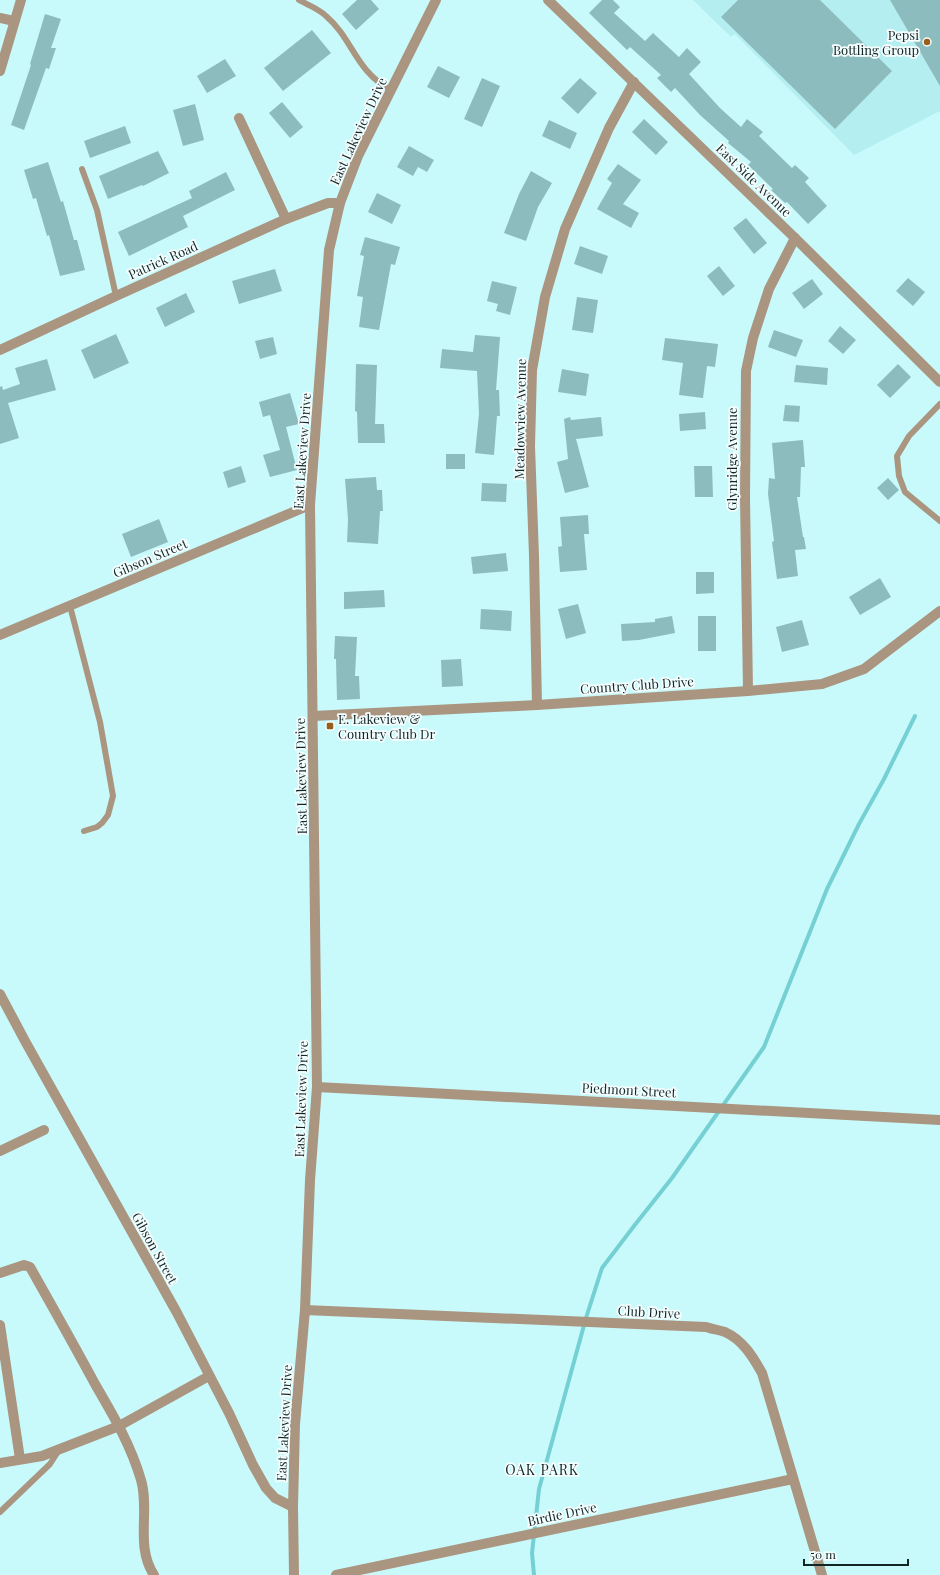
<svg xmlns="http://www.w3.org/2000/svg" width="940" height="1575" font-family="'Playfair Display',serif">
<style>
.built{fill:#b4eef0}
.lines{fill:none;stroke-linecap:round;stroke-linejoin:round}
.stream{stroke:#75d0d4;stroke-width:4}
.building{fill:#8dbcbe}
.service{stroke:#aa9580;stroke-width:6}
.minor{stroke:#aa9580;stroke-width:10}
.tertiary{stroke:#aa9580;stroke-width:10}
.poi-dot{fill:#975f19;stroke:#f5feff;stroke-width:1.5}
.labels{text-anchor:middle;stroke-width:3.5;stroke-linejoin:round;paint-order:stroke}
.poi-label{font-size:13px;fill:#122525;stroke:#f5feff;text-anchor:end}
.street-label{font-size:13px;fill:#122525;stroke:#f5feff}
.neighbourhood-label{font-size:14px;letter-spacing:1px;fill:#122525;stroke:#f5feff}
</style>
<rect width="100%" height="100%" fill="#c9fafb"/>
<!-- built -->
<path class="built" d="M693,0H940V111L854,155L735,34L731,37Z"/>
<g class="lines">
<!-- stream -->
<path class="stream" d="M534,1575L532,1553L539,1489L586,1318L602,1268L634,1226L672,1178L764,1047L827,889L859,824L884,779L915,716"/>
</g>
<!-- building -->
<g class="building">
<path d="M357,0H371L379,9L356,30L342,14Z"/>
<path d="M602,0H613L620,7L614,13L645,41L653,33L679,57L687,48L701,62L689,74L720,108L741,127L747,119L763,132L759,136L792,168L795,165L809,178L805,182L827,206L808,224L787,202L785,203L771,190L773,189L748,165L751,162L728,143L729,141L700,115L675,88L671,92L657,78L661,75L630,47L627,50L589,13Z"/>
<path d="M738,0H820L892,71L835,129L721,17Z"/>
<path d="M890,0H940V86Z"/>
<path d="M45,14L61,19L51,48H56L49,69L46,68L24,130L11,125L31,65L30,64Z"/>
<path d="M312,30L331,53L283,91L264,68Z"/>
<path d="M225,59L236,76L207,93L197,76Z"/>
<path d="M438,66L460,77L449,98L427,87Z"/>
<path d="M482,78L500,86L482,127L464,119Z"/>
<path d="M580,78L597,93L578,114L561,98Z"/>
<path d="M282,102L303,127L290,138L269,113Z"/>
<path d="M195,104L204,140L183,146L173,110Z"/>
<path d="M644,119L668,142L656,155L632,132Z"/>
<path d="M549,120L577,133L570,149L542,136Z"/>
<path d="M125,126L131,143L90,158L84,141Z"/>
<path d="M409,146L434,160L427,172L418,167L413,176L397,167Z"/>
<path d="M158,151L169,173L143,186L142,185L108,199L99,176Z"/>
<path d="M48,162L61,202L63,201L74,240H77L85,270L60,276L49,235L47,236L36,198L33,199L24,170Z"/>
<path d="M618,164L641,180L623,204L639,213L631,228L597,209L612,183L607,179Z"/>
<path d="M531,171L552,183L538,207L526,241L504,233L519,194Z"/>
<path d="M226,172L235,190L183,216L188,227L129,256L118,232L192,198L189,191Z"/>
<path d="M377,193L401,205L392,224L368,212Z"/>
<path d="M746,218L767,243L754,254L733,228Z"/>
<path d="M365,237L400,247L395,265L391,264L379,330L359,327L363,297L357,296L364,256L360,255Z"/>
<path d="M580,246L608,256L602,274L574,264Z"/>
<path d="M719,266L735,286L723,296L707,276Z"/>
<path d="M275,269L282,291L239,304L232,281Z"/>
<path d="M908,278L925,292L913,306L896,291Z"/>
<path d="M812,279L823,294L804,309L792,293Z"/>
<path d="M492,281L517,287L510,315L496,311L498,304L487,301Z"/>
<path d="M186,293L195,312L165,327L156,308Z"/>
<path d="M577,297L598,300L593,333L572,330Z"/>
<path d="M840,326L856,340L843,354L828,341Z"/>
<path d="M774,330L803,340L796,357L768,347Z"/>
<path d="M116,334L129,363L94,379L81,350Z"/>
<path d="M475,335L500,337L496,390H499L500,416H497L494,455L475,453L479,414L477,371L440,368L442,349L473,352Z"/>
<path d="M273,337L277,354L260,359L255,341Z"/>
<path d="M665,338L718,344L715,367L707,366L703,398L679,395L683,363L662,360Z"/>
<path d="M47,359L56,390L8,403L19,438L0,444V387L2,386L3,390L20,384L15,368Z"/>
<path d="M356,364L377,365L375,424H384L385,443H358L357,412L355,411Z"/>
<path d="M898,364L911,377L890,398L877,385Z"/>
<path d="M796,365L828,368L827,385L794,382Z"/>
<path d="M562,369L589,374L586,396L558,392Z"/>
<path d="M290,393L299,424L286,427L297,470L270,477L263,455L280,450L270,415L263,417L259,402Z"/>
<path d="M785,405L800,406L799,422L783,421Z"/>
<path d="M705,412L706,429L680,431L679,414Z"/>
<path d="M570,417L571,420L601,417L603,436L576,439L589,487L565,493L557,462L568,459L564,419Z"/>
<path d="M803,440L805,467H801L800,497H797L803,537H804L806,549L795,550L798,576L777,579L772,542L774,541L768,494L769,478L775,479L772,443Z"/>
<rect x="446" y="454" width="19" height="15"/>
<path d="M241,466L246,482L228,488L223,472Z"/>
<path d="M694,466H712L713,497H695Z"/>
<path d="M376,477L377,490H382L383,511H380L378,544L347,542L348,519L345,479Z"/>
<path d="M888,478L899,490L888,500L877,488Z"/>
<path d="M482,483L507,484L506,502L481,501Z"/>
<path d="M588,515L589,534H584L587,570L560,572L558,547L562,546L560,517Z"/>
<path d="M159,519L168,542L131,557L122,534Z"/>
<path d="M506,553L508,571L473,574L471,557Z"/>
<path d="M696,572H714V593L696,594Z"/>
<path d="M880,578L891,597L860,615L849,597Z"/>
<path d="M384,590L385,607L344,609V592Z"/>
<path d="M578,604L586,633L566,639L558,609Z"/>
<path d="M481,609L512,611L511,631L480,629Z"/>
<path d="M672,616L675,633L639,640L622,641L621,624L655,622V619Z"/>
<rect x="698" y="616" width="18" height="35"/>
<path d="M802,620L809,645L782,652L776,627Z"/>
<path d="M335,636L357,637L355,676H359L360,699L337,700L336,659H334Z"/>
<path d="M461,659L463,686L442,687L441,660Z"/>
</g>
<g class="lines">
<!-- service -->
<g class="service">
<path d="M299,0C308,5 319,9 326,16C353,39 355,71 391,90"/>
<path d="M82,169L97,210L116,296"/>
<path d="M940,404L909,436L897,456L899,476L905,492L940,521"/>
<path d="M70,606L100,722L113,796L108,815L102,823L97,827L84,831"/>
<path d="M0,1512L50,1464L59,1450"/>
</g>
<!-- minor -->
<g class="minor">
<path d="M548,0L795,238L940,382"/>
<path d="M0,18L14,21"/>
<path d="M0,71L21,0"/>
<path d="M239,118L286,219"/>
<path d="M0,350L116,296L286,219L328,203H340"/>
<path d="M0,635L310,505"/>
<path d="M748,691L745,498L746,371L753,338L769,289L795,238"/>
<path d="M537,705L534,556L530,446L532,370L545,297L565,229L609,128L634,82"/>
<path d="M313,716L537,705L748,691L822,684L864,669L940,611"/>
<path d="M0,994L25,1041L176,1311L229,1413L253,1465L266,1488L275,1498L293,1507"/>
<path d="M317,1087L940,1120"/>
<path d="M0,1151L44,1130"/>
<path d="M0,1273L24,1265L30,1267C52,1306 74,1345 95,1384C113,1415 131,1445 141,1480C150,1510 135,1547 154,1575"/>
<path d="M305,1310L706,1327C712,1329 719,1330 725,1332C743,1340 753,1357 762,1373L822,1575"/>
<path d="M0,1325L20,1459"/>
<path d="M0,1463L42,1456L119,1426L209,1376"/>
<path d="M336,1575L793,1479"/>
</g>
<!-- tertiary -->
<path class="tertiary" d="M294,1575L293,1507L295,1424L305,1310L310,1180L317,1087L310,505L329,250L340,203L358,156L436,0"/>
</g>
<!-- markers -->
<g class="poi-dot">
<circle cx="927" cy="42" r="4"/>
<rect x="326" y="722" width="8" height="8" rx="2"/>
</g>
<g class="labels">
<!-- poi labels -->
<g class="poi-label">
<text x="919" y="40">Pepsi<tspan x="919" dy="15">Bottling Group</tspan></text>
<text x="338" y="724" text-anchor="start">E. Lakeview &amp;<tspan x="338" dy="15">Country Club Dr</tspan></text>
</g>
<!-- street labels -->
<g class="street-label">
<text transform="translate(358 131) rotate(-65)" y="5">East Lakeview Drive</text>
<text transform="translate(754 180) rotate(44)" y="5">East Side Avenue</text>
<text transform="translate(163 260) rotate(-24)" y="5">Patrick Road</text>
<text transform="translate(520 419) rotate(-89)" y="5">Meadowview Avenue</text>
<text transform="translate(302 451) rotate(-86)" y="5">East Lakeview Drive</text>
<text transform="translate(732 459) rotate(-90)" y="5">Glynridge Avenue</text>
<text transform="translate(150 558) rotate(-23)" y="5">Gibson Street</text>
<text transform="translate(637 685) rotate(-4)" y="5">Country Club Drive</text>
<text transform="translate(301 776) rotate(-91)" y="5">East Lakeview Drive</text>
<text transform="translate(629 1090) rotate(3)" y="5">Piedmont Street</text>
<text transform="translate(301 1099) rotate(-88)" y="5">East Lakeview Drive</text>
<text transform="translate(155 1248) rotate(61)" y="5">Gibson Street</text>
<text transform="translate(649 1312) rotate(3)" y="5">Club Drive</text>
<text transform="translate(284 1423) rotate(-87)" y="5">East Lakeview Drive</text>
<text transform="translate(562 1514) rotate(-12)" y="5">Birdie Drive</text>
</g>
<!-- neighbourhood labels -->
<g class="neighbourhood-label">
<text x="542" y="1475">OAK PARK</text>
</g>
</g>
<!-- scale -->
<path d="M804 1559v6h104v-6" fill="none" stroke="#122525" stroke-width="2"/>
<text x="810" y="1559" font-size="12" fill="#122525" stroke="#f5feff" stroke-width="3" paint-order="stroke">50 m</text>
</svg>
